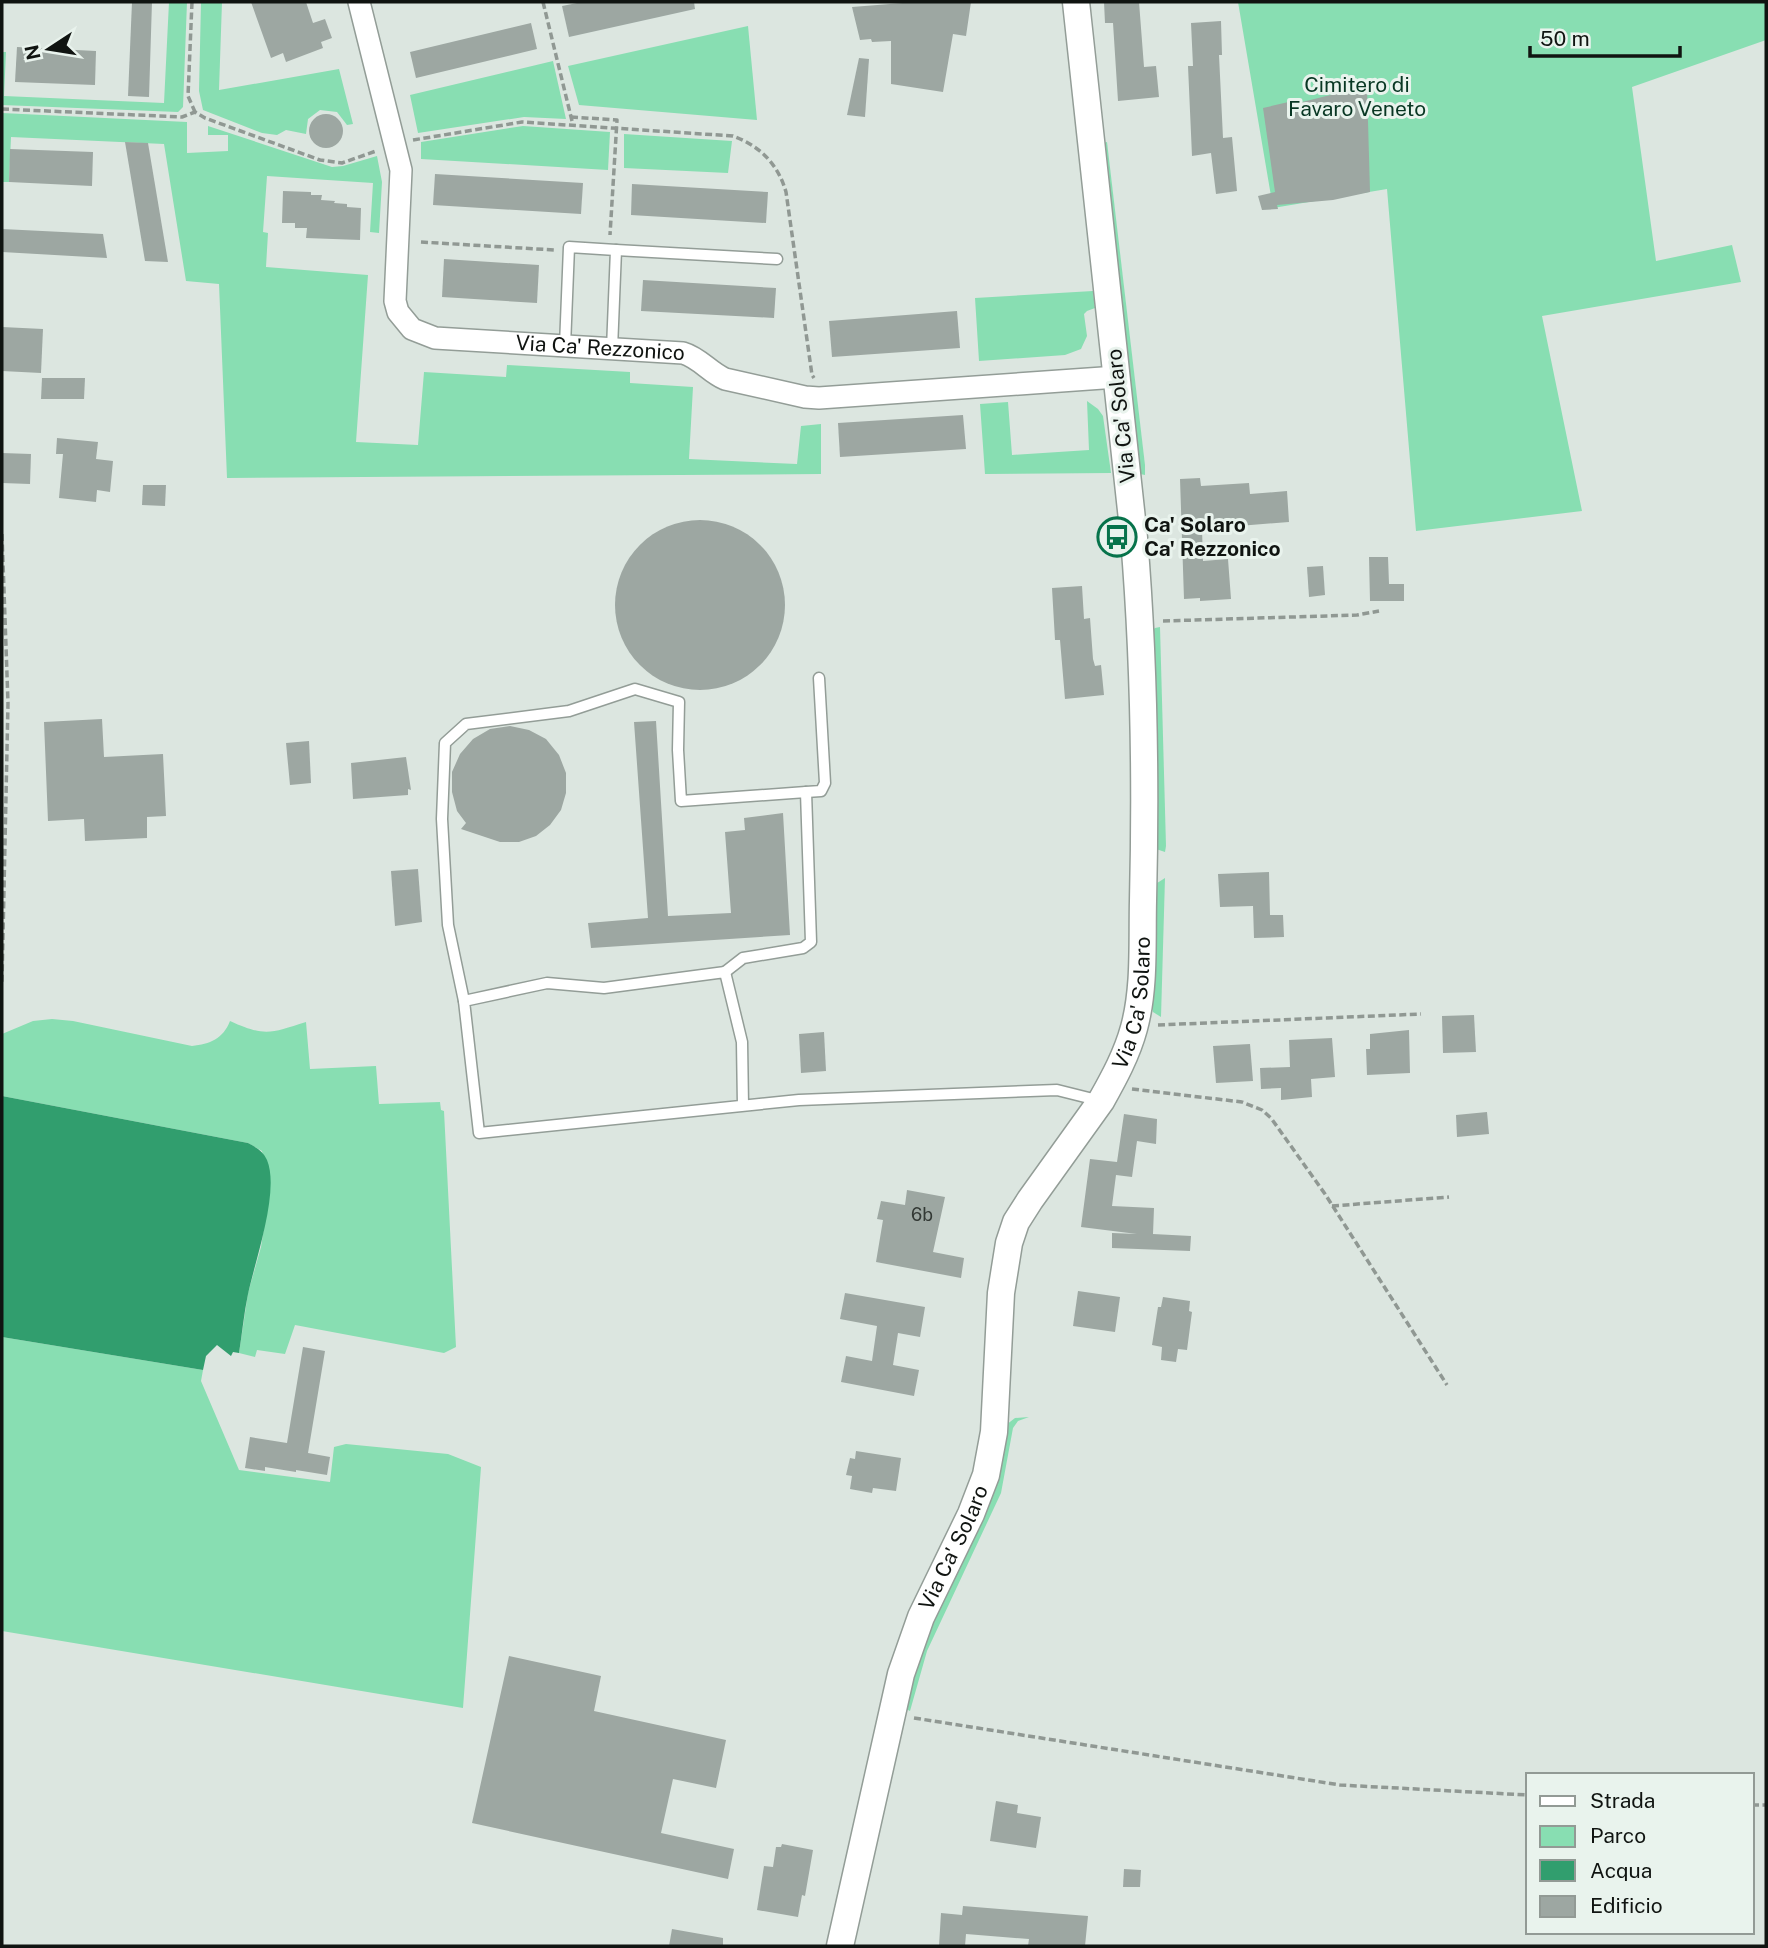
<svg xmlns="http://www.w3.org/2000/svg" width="1768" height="1948" font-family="'Public Sans',sans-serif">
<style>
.green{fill:#88deb2}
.water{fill:#319e6e}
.building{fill:#9da7a2}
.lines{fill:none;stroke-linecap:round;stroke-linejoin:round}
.service-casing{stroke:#939d97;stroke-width:13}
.minor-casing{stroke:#939d97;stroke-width:24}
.tertiary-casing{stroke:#939d97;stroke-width:29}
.path{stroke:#909893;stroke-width:3.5;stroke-dasharray:7 3.5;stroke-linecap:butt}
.service{stroke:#fff;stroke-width:10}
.minor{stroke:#fff;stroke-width:21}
.tertiary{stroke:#fff;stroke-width:26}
.labels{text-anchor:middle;stroke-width:6;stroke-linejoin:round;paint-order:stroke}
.number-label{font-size:18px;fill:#333935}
.park-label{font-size:21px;fill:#083723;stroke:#e9f3ed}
.street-label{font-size:21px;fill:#101411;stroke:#e9f3ed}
.poi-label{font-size:21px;font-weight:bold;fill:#101411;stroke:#e9f3ed;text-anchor:start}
</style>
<rect width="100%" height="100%" fill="#dce6e0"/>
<!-- green -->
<g class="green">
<path d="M169,2H187L183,107L178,112L2,105V52H6L4,96L164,103Z"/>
<path d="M201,2H222L219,90L339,69L353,124L347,125L337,112L320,110L308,119L306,134L286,130L277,135L262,133L203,110L199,91Z"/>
<path d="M1238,2H1766V40L1632,87L1656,261L1732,245L1741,282L1542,316L1582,511L1416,531L1387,189L1273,208Z"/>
<path d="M748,26L757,120L579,105L568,66Z"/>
<path d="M553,61L566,119L524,117L418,133L410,95Z"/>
<path d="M2,113L187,122V153L228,151V135H208V126L332,167L343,166L377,156L382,182L379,233L370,232L373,183L267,176L263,232L268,233L266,267L368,275L356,442L418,445L424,372L506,377L507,365L630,372V383L693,387L689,459L797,464L801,426L821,424V474L227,478L219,284L186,281L164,144L11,137L9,182H2Z"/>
<path d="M523,126L610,132L608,170L421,159V142Z"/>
<path d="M624,134L732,141L728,173L624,168Z"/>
<path d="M1107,142L1145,465V475L1140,474L1100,144Z"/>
<path d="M1093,291L1095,308L1087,311L1084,314L1087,336L1081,349L1065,355L979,361L975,298Z"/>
<path d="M1087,401L1098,409L1103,416L1111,473L985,474L980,404L1008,402L1012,455L1089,450Z"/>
<path d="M1160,627L1166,846L1165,852L1153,848L1151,632L1155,628Z"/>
<path d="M1165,878L1161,1017L1153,1012L1151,1003L1154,885Z"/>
<path d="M52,1019L73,1021L192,1046C210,1044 223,1039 230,1021C265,1037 271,1033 306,1022L310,1069L376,1066L379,1104L440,1102L441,1110L444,1111L456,1347L444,1353L295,1325L285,1354L257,1350L255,1357L239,1353L248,1293L261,1247L270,1189L262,1151L248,1143L2,1096V1034L33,1021Z"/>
<path d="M2,1337L203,1370L201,1381L239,1470L330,1482L334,1447L346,1444L448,1454L481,1467L463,1708L2,1631Z"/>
<path d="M1029,1417L1018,1421L1013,1428L1001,1493L927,1651L910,1711L906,1709L909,1677L1006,1425L1015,1418Z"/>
</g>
<!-- water -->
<path class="water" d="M2,1096L248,1143C257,1148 263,1151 267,1160C280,1191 255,1261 248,1294C244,1313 242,1334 239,1353L233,1352L231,1356L217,1345L206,1356L203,1370L2,1337Z"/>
<!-- building -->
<g class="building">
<path d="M132,2H152L149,97L128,96Z"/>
<path d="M251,2H306L313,23L325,19L332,38L321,42L323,48L286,62L283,53L271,58Z"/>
<path d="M582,2H694L695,9L569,37L562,6Z"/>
<path d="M915,2H971L966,36L953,34L943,92L891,84V41L872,42L871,39L860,40L852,7Z"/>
<path d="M1104,2H1139L1144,67L1156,66L1159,97L1118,101L1113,23H1105Z"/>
<path d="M1221,21L1222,55H1219L1223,138L1232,137L1237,191L1216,194L1211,153L1192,156L1188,66H1193L1191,23Z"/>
<path d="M531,23L537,49L416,78L410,52Z"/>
<path d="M17,47L96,51L95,85L15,82Z"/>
<path d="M859,58L869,59L865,117L847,115Z"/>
<path d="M1367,86L1370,192L1333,200L1277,205L1278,209L1262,210L1258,196L1275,192L1263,108L1297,100L1298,103Z"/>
<circle cx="326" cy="131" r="17"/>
<path d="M125,142L148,143L168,262L145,261Z"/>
<path d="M10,149L93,152L92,186L9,182Z"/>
<path d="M435,174L583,183L581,214L433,205Z"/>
<path d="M632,184L768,192L766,223L631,215Z"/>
<path d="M283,191L311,192V195H322L321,200L335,201L334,203L347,204V207L361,208L360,240L306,238L307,228H295V223H282Z"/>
<path d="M2,229L103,234L107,258L2,252Z"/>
<path d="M444,259L539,265L537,303L442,297Z"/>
<path d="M643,280L776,288L774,318L641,311Z"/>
<path d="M957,311L960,348L832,357L829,321Z"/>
<path d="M2,327L43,329L41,373L2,371Z"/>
<path d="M42,378H85L84,399H41Z"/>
<path d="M963,415L966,449L840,457L838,423Z"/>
<path d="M57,438L98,442L96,459L113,461L110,492L97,490L96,502L59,498L63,454H56Z"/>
<path d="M2,453L31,454L30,484L2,483Z"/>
<path d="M1200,478L1201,486L1249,483L1250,494L1287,491L1289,522L1202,529L1203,561L1228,559L1231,599L1200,601V598L1184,599L1180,479Z"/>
<path d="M143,485H166L165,506L142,505Z"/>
<circle cx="700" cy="605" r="85"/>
<path d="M1369,557H1388L1389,584H1404V601H1370Z"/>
<path d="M1323,566L1325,595L1309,597L1307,567Z"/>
<path d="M1082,586L1084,619L1090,618L1093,659L1095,666L1101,665L1104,695L1065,699L1060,640H1055L1052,588Z"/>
<path d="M102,719L104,757L163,754L166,816L147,817V838L85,841L84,819L48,821L44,722Z"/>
<path d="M656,721L668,916L731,913L725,832L745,830L744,818L783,813L790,935L591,948L588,923L648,918L634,722Z"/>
<path d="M510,726L529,730L546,739L559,755L566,773V793L561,810L550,825L536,836L519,842H500L461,829L466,823L457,811L452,792V772L460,754L473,739L490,729Z"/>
<path d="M309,741L311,783L290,785L286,743Z"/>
<path d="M406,757L411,790L408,789V795L353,799L351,763Z"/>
<path d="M418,869L422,922L395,926L391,871Z"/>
<path d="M1269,872L1270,915H1283L1284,937L1254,938L1253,906L1220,907L1218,874Z"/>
<path d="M1474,1015L1476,1052L1443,1053L1442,1016Z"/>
<path d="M1409,1030L1410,1073L1367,1075L1366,1049H1370V1034Z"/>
<path d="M824,1032L826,1071L801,1073L799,1034Z"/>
<path d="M1332,1038L1335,1077L1311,1079L1312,1097L1281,1100V1088L1261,1089L1260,1068L1290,1067L1289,1040Z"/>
<path d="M1250,1044L1253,1081L1216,1083L1213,1046Z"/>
<path d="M1487,1112L1489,1134L1457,1137L1456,1115Z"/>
<path d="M1124,1114L1157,1119L1156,1144L1137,1141L1132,1177L1116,1175L1112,1206L1154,1208L1153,1234L1191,1236L1190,1251L1112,1248V1233L1137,1234L1081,1227L1090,1159L1117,1162Z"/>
<path d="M907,1190L945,1197L933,1252L964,1258L961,1278L876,1262L883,1220L877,1219L881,1201L905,1205Z"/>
<path d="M1078,1291L1120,1297L1115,1332L1073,1326Z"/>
<path d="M845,1293L925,1307L920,1337L898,1333L893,1365L919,1370L914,1396L841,1382L846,1356L872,1361L877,1326L840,1319Z"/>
<path d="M1163,1297L1190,1301L1189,1311L1192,1312L1187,1350L1178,1349L1176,1362L1161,1360L1162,1347L1152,1345L1158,1307H1161Z"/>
<path d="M303,1347L325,1351L308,1453L330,1457L327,1475L296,1470V1472L265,1467V1471L245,1468L250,1437L287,1443Z"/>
<path d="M856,1451L901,1458L896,1491L873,1488L872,1493L850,1489L852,1476L846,1475L850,1458L855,1459Z"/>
<path d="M509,1656L601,1676L594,1711L726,1740L716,1788L673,1779L661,1833L734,1849L728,1879L472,1823Z"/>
<path d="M996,1801L1018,1805L1017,1813L1041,1817L1036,1848L990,1841Z"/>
<path d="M782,1844L813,1850L805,1896L802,1895L798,1917L757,1910L764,1866L773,1867L776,1847H781Z"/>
<path d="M1124,1869L1141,1870L1140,1887H1123Z"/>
<path d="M963,1906L1088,1916L1085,1946H1028L1029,1939L966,1934L965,1946H939L941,1913L962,1915Z"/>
<path d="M672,1929L723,1938V1946H669Z"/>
</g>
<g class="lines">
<!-- service casing -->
<g class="service-casing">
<g id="service">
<path d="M616,250L777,259"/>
<path d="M565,346L569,247L616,250L612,349"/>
<path d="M806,792L821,791L825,783L819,678"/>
<path d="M464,1001L448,925L442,819L445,743L466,724L569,711L635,689L679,702L678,750L681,801L806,792L811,942L803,948L743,958L725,972"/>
<path d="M743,1106L742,1042L725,972L604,988L547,983L464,1001L479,1133L799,1100L1057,1090L1101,1101"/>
</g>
</g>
<!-- minor casing -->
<g class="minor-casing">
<g id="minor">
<path id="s1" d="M359,2L401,170L395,301L398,312L412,329L435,338L683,353C700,358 709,372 725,379L805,397L819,398L1117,377"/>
</g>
</g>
<!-- tertiary casing -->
<g class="tertiary-casing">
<g id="tertiary">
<path id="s2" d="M840,1946L901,1674L921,1617L971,1514L986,1475L994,1432L1001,1293L1009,1243L1016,1222L1030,1200L1101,1101C1114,1078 1127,1054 1134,1028C1145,988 1142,942 1143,901C1146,780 1144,658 1134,538L1076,2"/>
</g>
</g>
<!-- path -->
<g class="path">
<path d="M192,2L188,96L195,112"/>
<path d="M543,2L573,125"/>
<path d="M2,109L182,117L195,112L205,118L320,160L342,163L376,151"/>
<path d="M571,117L617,120L610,235"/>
<path d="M413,140L522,122L733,136C760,146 778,164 786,192L812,375L814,378"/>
<path d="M421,242L555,250"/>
<path d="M2,534L8,703L2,982"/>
<path d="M1163,621L1357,615L1379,611"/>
<path d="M1158,1025L1421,1014"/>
<path d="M1132,1089L1242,1102L1262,1110L1271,1118L1325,1194L1447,1385"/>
<path d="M1332,1206L1449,1197"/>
<path d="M914,1718L1340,1785L1528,1795"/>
<path d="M1752,1805H1766"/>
</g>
<!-- service -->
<use href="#service" class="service"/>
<!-- minor -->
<use href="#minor" class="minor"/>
<!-- tertiary -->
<use href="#tertiary" class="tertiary"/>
</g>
<!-- icons -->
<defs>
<g id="bus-ring" transform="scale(2.0125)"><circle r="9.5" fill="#e9f3ed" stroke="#07734b" stroke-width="1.5"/><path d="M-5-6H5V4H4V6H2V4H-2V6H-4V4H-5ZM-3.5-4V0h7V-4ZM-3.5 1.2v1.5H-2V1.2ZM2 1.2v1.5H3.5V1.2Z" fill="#07734b"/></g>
</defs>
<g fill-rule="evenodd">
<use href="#bus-ring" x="1117" y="537"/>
</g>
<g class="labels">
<!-- number labels -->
<g class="number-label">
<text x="922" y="1221">6b</text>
</g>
<!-- park labels -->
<g class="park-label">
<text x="1357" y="92">Cimitero di<tspan x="1357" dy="24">Favaro Veneto</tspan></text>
</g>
<!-- street labels -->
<g class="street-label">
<text dy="7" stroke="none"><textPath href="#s1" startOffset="528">Via Ca' Rezzonico</textPath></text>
<text transform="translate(1121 416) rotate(-96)" y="7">Via Ca' Solaro</text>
<text dy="7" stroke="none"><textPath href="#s2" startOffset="1004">Via Ca' Solaro</textPath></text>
<text dy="7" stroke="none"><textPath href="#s2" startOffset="416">Via Ca' Solaro</textPath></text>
</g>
<!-- poi labels -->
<g class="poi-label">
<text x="1144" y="532">Ca' Solaro<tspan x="1144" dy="24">Ca' Rezzonico</tspan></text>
</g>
</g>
<!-- border -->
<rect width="1768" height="1948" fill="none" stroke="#101411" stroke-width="7"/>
<!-- legend -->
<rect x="1526" y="1773" width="228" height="161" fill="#e9f3ed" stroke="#929a95" stroke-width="2"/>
<rect x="1540" y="1796" width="35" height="10" fill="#ffffff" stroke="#929a95" stroke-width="2"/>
<text x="1590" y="1808" font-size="21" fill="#101411">Strada</text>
<rect x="1540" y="1826" width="35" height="21" fill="#88deb2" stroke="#929a95" stroke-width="2"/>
<text x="1590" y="1843" font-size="21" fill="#101411">Parco</text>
<rect x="1540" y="1860" width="35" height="21" fill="#319e6e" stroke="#929a95" stroke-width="2"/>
<text x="1590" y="1878" font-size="21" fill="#101411">Acqua</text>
<rect x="1540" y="1896" width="35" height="21" fill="#9da7a2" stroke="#929a95" stroke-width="2"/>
<text x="1590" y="1913" font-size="21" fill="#101411">Edificio</text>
<!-- north arrow -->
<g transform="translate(49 49) rotate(258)" stroke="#e9f3ed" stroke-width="5" paint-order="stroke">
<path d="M0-5L12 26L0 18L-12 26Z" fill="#101411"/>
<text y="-10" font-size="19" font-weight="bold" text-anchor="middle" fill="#101411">N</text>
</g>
<!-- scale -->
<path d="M1530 46v10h150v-10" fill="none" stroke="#101411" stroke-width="3.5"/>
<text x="1540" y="46" font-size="21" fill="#101411" stroke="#e9f3ed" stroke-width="5" paint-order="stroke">50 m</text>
</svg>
